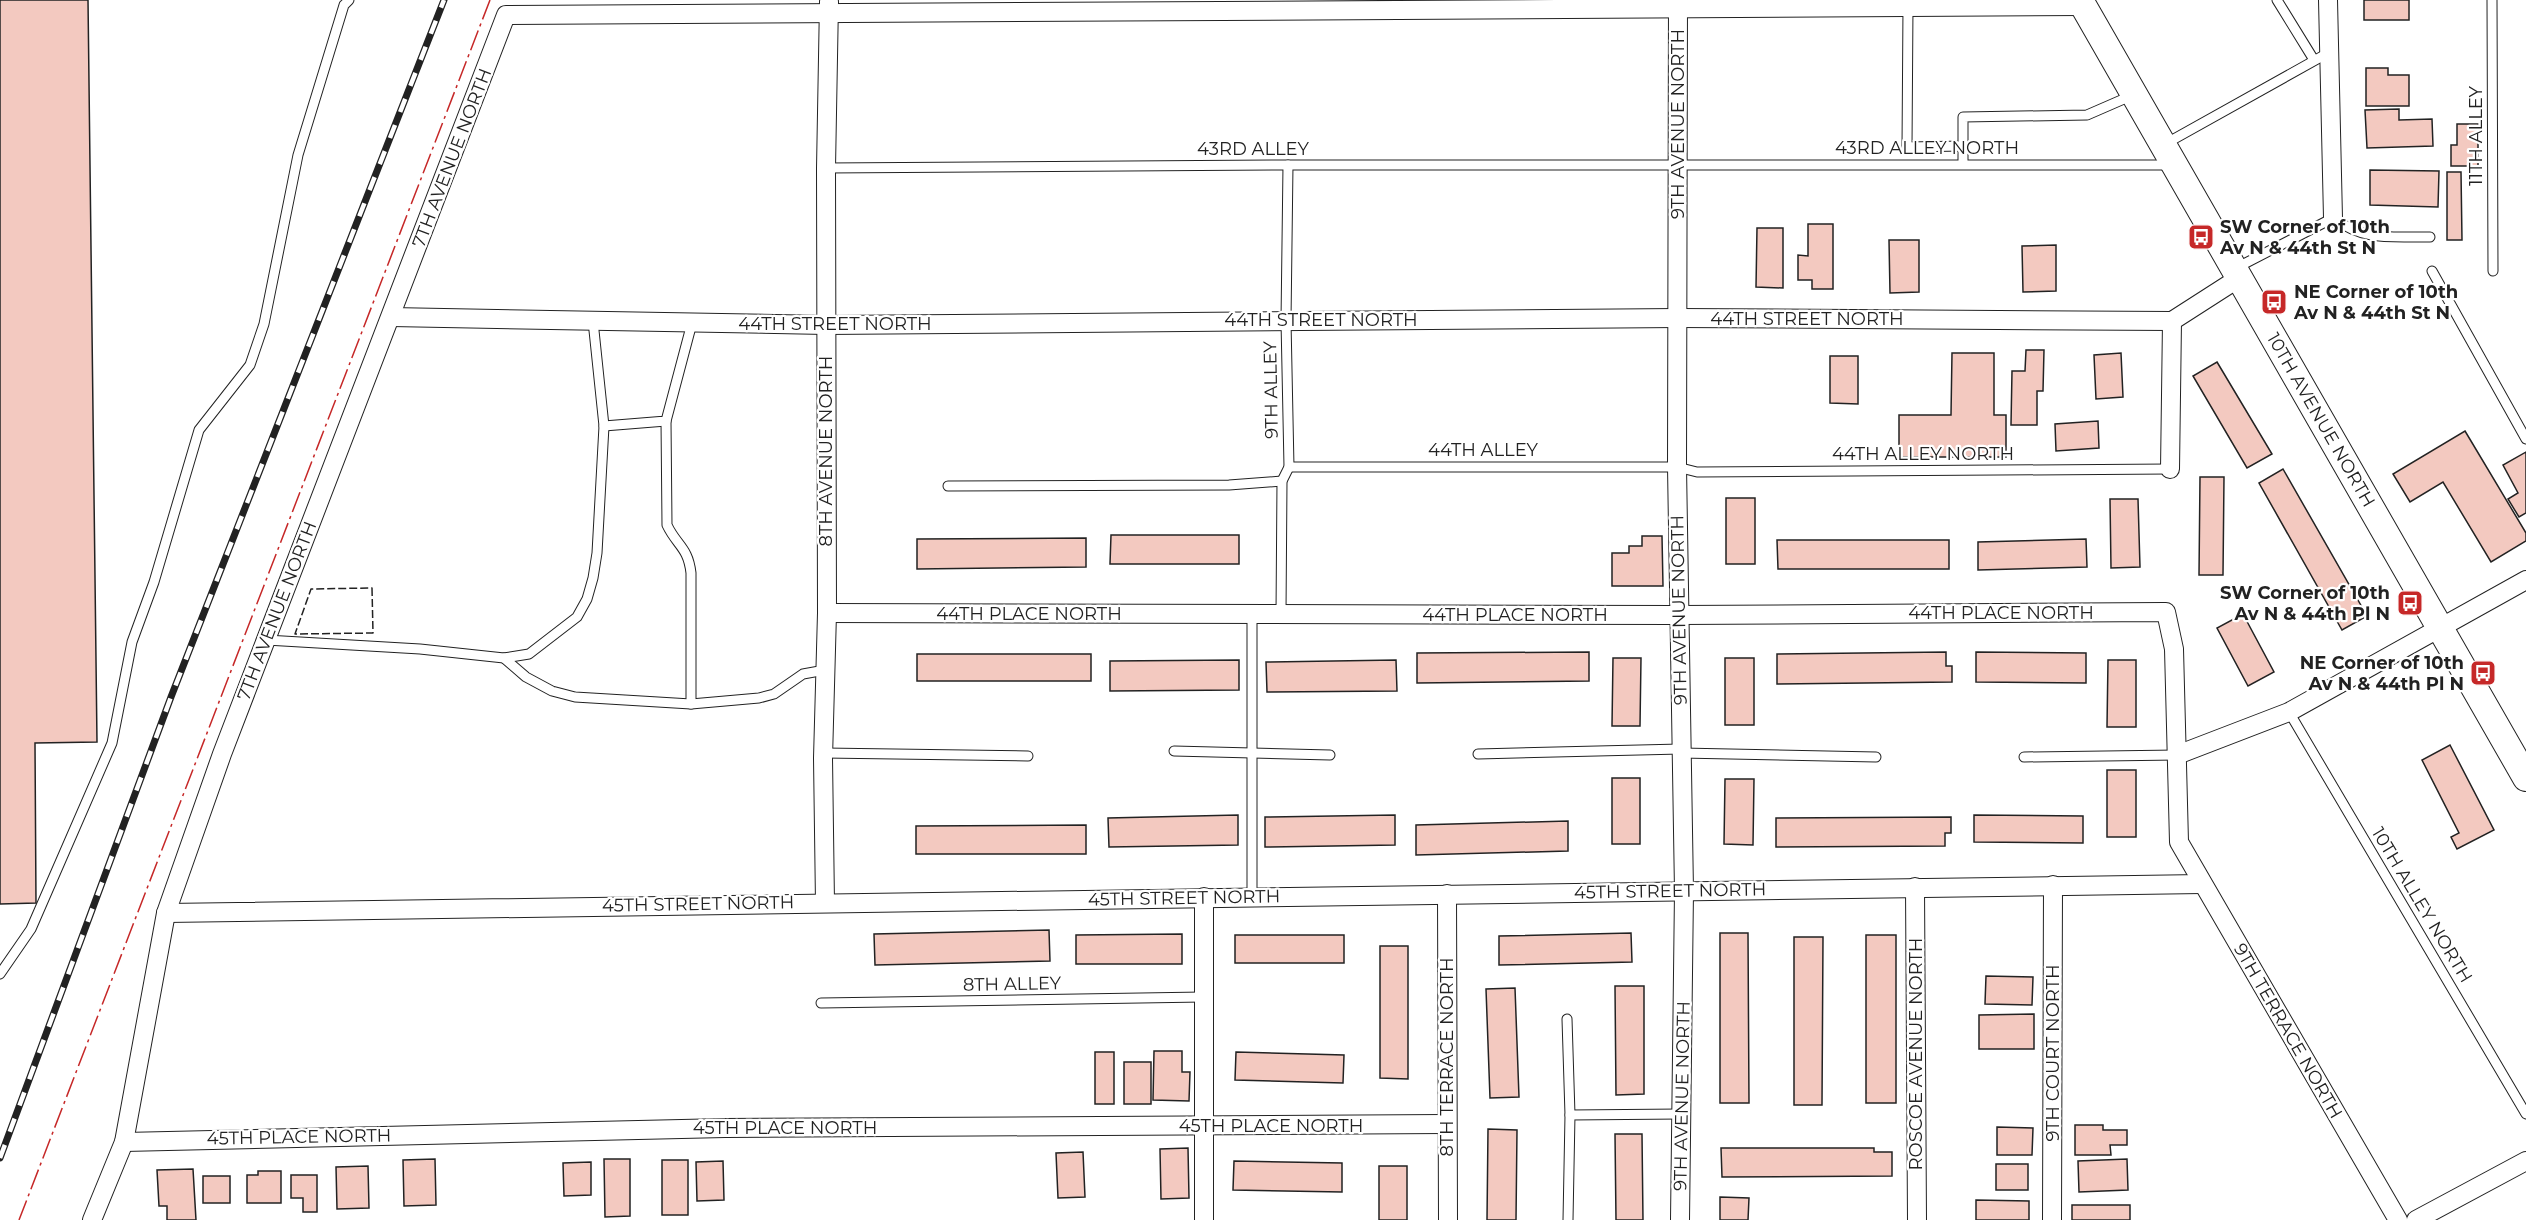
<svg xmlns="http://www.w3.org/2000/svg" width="2526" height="1220" font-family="Montserrat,sans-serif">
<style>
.building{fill:#f3c9c0;stroke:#222;stroke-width:1.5}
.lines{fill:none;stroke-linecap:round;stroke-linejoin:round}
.lane-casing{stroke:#222;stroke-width:11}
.street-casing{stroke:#222;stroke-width:20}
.secondary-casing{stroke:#222;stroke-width:28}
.lane{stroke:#fff;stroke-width:9}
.street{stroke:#fff;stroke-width:18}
.secondary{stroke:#fff;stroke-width:26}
.rail-casing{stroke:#222;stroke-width:7}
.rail{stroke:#fff;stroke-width:4.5;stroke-dasharray:14;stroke-linecap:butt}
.fence{stroke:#222;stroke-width:1.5;stroke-dasharray:8 3;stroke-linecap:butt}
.power{stroke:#c62828;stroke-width:1.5;stroke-dasharray:21 4.5 3 4.5;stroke-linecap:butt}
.labels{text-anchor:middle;stroke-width:4.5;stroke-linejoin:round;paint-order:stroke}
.street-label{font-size:18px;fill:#222;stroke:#fff}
.poi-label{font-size:18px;font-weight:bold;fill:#222;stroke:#fff;text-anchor:start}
</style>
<rect width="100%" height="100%" fill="#fff"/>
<!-- building -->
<g class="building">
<path d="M0,0H88L97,742L35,743L36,903L0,904Z"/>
<rect x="2364" y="0" width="45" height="20"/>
<path d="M2366,68H2388V75H2409V106H2366Z"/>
<path d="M2399,109V120L2432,119L2433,146L2367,148L2365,110Z"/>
<path d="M2457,124H2478V166H2451V145H2457Z"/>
<path d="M2370,170L2439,171L2438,207L2370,205Z"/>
<path d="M2447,172H2461L2462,240H2447Z"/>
<path d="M1808,224H1833V289H1812V280H1798V255L1808,256Z"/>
<path d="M1757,228H1783V288L1756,287Z"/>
<path d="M1889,240H1919V292L1890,293Z"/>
<path d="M2056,245V291L2023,292L2022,246Z"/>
<path d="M2026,350H2044L2043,391H2037V425H2011L2012,371H2025Z"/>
<path d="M1952,353H1994V415H2006V457H1899V415H1951Z"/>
<path d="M2121,353L2123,397L2096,399L2094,355Z"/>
<path d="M1830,356H1858V404L1830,403Z"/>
<path d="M2217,362L2272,454L2247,468L2193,376Z"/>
<path d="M2098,421L2099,448L2056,451L2055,424Z"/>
<path d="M2465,431L2526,533V541L2491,562L2443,482L2410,502L2393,474Z"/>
<path d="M2526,452V513L2519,517L2508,499L2518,493L2503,465Z"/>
<path d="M2283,469L2367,616L2342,630L2259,483Z"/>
<path d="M2200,477H2224L2223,575H2199Z"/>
<rect x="1726" y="498" width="29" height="66"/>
<path d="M2110,499H2138L2140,567L2111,568Z"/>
<path d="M1111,535H1239V564H1110Z"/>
<path d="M1642,536H1662L1663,586H1612V553H1629V546H1642Z"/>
<path d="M1086,538V567L917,569V539Z"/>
<path d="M2086,539L2087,567L1978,570V542Z"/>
<path d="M1777,540H1949V569H1778Z"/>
<path d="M2243,614L2274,672L2248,686L2217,628Z"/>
<path d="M1589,652V681L1417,683V653Z"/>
<path d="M1946,652V666H1952V682L1777,684V654Z"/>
<path d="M1976,652L2086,653V683L1976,682Z"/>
<rect x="917" y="654" width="174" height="27"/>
<path d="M1613,658H1641L1640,726H1612Z"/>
<rect x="1725" y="658" width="29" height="67"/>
<path d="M1239,660V690L1110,691V661Z"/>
<path d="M1396,660L1397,691L1267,692L1266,662Z"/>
<path d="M2108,660H2136V727H2107Z"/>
<path d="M2450,745L2494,830L2457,849L2451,837L2459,833L2422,760Z"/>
<rect x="2107" y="770" width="29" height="67"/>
<rect x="1612" y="778" width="28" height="66"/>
<path d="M1725,779H1754L1753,845L1724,844Z"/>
<path d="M1238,815V845L1109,847L1108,818Z"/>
<path d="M1395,815V845L1265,847V817Z"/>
<path d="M1974,815L2083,816V843L1974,842Z"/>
<path d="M1951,817V833H1945V846L1776,847V818Z"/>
<path d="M1568,821V851L1416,855V825Z"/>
<path d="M1086,825V854H916V826Z"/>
<path d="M1049,930L1050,961L875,965L874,934Z"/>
<path d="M1631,933L1632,962L1499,965V936Z"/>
<path d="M1720,933H1748L1749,1103H1720Z"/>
<path d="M1182,934V964H1076V935Z"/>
<rect x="1235" y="935" width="109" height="28"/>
<rect x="1866" y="935" width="30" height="168"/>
<path d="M1794,937H1823L1822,1105H1794Z"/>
<path d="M1380,946H1408V1079L1380,1078Z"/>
<path d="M1986,976L2033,977L2032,1005L1985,1004Z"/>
<path d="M1615,986H1644V1094L1616,1095Z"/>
<path d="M1515,988L1519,1097L1490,1098L1486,989Z"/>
<path d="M2034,1014V1049H1979V1015Z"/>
<path d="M1154,1051H1182V1072H1190L1189,1101L1153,1100Z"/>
<rect x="1095" y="1052" width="19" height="52"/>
<path d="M1236,1052L1344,1055L1343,1083L1235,1080Z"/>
<rect x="1124" y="1062" width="27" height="42"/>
<path d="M2075,1125H2103V1130H2127V1145H2110L2111,1155H2075Z"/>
<path d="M1997,1127L2033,1128L2032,1155H1997Z"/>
<path d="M1488,1129L1517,1130L1516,1220H1487Z"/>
<path d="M1615,1134H1642L1643,1220H1616Z"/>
<path d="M1188,1148L1189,1198L1161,1199L1160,1149Z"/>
<path d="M1721,1148H1874V1152H1892V1176L1722,1177Z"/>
<path d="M1083,1152L1085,1197L1058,1198L1056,1153Z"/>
<path d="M435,1159L436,1205L404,1206L403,1160Z"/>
<path d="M604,1159H630V1216L605,1217Z"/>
<path d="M2127,1159L2128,1190L2079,1192L2078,1161Z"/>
<rect x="662" y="1160" width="26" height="55"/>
<path d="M723,1161L724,1200L697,1201L696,1162Z"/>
<path d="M1234,1161L1342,1163V1192L1233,1190Z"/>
<path d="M591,1162V1195L564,1196L563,1163Z"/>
<rect x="1996" y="1164" width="32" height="26"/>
<path d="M368,1166L369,1208L337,1209L336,1167Z"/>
<rect x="1379" y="1166" width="28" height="54"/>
<path d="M193,1169L196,1220H167V1206H159L157,1170Z"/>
<path d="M258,1171H281V1203H247V1175H258Z"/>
<path d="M291,1175H317V1212H303V1198H291Z"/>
<rect x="203" y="1176" width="27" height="27"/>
<path d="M1720,1197L1749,1198L1748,1220H1720Z"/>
<path d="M1976,1200L2029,1201V1220H1976Z"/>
<rect x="2072" y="1205" width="58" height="15"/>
</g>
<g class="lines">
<!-- lane casing -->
<g class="lane-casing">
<g id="lane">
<path d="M2277,0L2314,60"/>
<path d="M2492,0L2493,271"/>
<path d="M1908,6L1907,147L1963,146"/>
<path d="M2165,144L2328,53"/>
<path d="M1963,164V117L2087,115L2133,95"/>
<path d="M826,168L1288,165H2172"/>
<path d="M2236,268L2333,218C2366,242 2391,236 2430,237"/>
<path d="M2432,271L2526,439"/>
<path d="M593,321L604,426L666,421L692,323"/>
<path d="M666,421L667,525C677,546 688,547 691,573V704"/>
<path d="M1289,467H1677L1697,472L2170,469"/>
<path d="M948,486L1229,485L1282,481"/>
<path d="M1252,614V897"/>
<path d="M1281,614L1282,481L1289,467L1286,321L1288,165"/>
<path d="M266,640L420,649L504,658L529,654L577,617L587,599L593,578L597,553L604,426"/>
<path d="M504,658L526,677L552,691L575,697L691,704L759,698L774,694L803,674L825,670"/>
<path d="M2289,712L2526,1114"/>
<path d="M1174,751L1330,755"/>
<path d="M824,753L1028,756"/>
<path d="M1681,753L1876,757"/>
<path d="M1478,754L1681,749"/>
<path d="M2024,757L2177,755"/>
<path d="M0,974L31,929L112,743L132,642L154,582L199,430L250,365L264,324L298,155L344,5L349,0"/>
<path d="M821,1003L1203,997"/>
<path d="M1567,1019L1570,1115"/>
<path d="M1568,1220L1570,1115L1681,1114"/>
</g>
</g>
<!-- street casing -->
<g class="street-casing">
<g id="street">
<path d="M1678,0L1677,467L1684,891L1680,1220"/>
<path d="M2328,0L2333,218"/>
<path d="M391,317L826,325L1678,318L2172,321L2239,278"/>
<path d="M2170,469L2172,321"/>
<path d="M827,613L1679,615L2166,612L2174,649L2179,842L2398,1220"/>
<path d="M2177,755L2289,712L2526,580"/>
<path d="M1915,887L1917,1220"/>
<path d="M1447,894L1448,1220"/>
<path d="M1204,897V1220"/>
<path d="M825,903L823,758L827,613L826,168L829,2"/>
<path d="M166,913L2202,884"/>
<path d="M124,1142L725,1128L1446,1124"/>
<path d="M92,1220L124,1142L166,913L222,754L506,15L2083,6"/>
<path d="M2052,1220L2053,885"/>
<path d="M2416,1220L2526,1161"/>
</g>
</g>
<!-- secondary casing -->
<g class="secondary-casing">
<path id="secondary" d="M2080,0L2526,778"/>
</g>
<!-- lane -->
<use href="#lane" class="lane"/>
<!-- street -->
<use href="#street" class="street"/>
<!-- secondary -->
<use href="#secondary" class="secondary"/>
<!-- rail casing -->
<g class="rail-casing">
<path id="rail" d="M0,1158L171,697L444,0"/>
</g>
<!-- rail -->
<use href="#rail" class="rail"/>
<!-- fence -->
<path class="fence" d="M372,588L373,633L295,634L311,589Z"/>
<!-- power -->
<path class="power" d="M19,1220L490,0"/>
</g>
<!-- icons -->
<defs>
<g id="bus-square" transform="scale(1.35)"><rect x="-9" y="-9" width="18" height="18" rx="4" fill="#c62828" stroke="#fff"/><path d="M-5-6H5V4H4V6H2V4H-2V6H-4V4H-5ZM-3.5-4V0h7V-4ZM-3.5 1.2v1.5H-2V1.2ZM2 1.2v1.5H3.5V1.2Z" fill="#fff"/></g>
</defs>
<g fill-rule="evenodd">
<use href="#bus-square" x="2201" y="237"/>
<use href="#bus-square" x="2274" y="302"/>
<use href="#bus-square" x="2410" y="603"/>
<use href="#bus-square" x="2483" y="673"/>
</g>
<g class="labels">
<!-- street labels -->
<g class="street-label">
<text transform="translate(1678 124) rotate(-90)" y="6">9TH AVENUE NORTH</text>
<text transform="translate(2476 136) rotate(-90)" y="6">11TH ALLEY</text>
<text x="1927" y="154">43RD ALLEY NORTH</text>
<text x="1253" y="155">43RD ALLEY</text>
<text transform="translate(452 158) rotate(-69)" y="6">7TH AVENUE NORTH</text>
<text x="1807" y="325">44TH STREET NORTH</text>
<text x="1321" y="326">44TH STREET NORTH</text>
<text x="835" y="330">44TH STREET NORTH</text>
<text transform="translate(1271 390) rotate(-91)" y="6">9TH ALLEY</text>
<text transform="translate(2321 420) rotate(60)" y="6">10TH AVENUE NORTH</text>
<text x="1483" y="456">44TH ALLEY</text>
<text transform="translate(826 451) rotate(-90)" y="6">8TH AVENUE NORTH</text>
<text x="1923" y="460">44TH ALLEY NORTH</text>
<text transform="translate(1679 610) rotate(-91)" y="6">9TH AVENUE NORTH</text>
<text transform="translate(277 611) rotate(-69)" y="6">7TH AVENUE NORTH</text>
<text x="2001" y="619">44TH PLACE NORTH</text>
<text x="1029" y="620">44TH PLACE NORTH</text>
<text x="1515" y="621">44TH PLACE NORTH</text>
<text transform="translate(1670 891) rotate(-1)" y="6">45TH STREET NORTH</text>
<text transform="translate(1184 898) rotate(-1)" y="6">45TH STREET NORTH</text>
<text transform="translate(698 904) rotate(-1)" y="6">45TH STREET NORTH</text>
<text transform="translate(2422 905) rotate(59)" y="6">10TH ALLEY NORTH</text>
<text transform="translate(1012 984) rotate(-1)" y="6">8TH ALLEY</text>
<text transform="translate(2288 1031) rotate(60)" y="6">9TH TERRACE NORTH</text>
<text transform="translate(2053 1053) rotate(-90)" y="6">9TH COURT NORTH</text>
<text transform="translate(1916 1054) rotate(-90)" y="6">ROSCOE AVENUE NORTH</text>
<text transform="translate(1447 1057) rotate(-90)" y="6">8TH TERRACE NORTH</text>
<text transform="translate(1682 1096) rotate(-89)" y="6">9TH AVENUE NORTH</text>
<text x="1271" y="1132">45TH PLACE NORTH</text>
<text x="785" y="1134">45TH PLACE NORTH</text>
<text transform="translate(299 1137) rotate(-1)" y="6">45TH PLACE NORTH</text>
</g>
<!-- poi labels -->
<g class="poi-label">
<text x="2220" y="233">SW Corner of 10th<tspan x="2220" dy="21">Av N &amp; 44th St N</tspan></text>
<text x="2294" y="298">NE Corner of 10th<tspan x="2294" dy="21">Av N &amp; 44th St N</tspan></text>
<text x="2390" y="599" text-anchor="end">SW Corner of 10th<tspan x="2390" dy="21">Av N &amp; 44th Pl N</tspan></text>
<text x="2464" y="669" text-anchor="end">NE Corner of 10th<tspan x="2464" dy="21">Av N &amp; 44th Pl N</tspan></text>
</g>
</g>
</svg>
